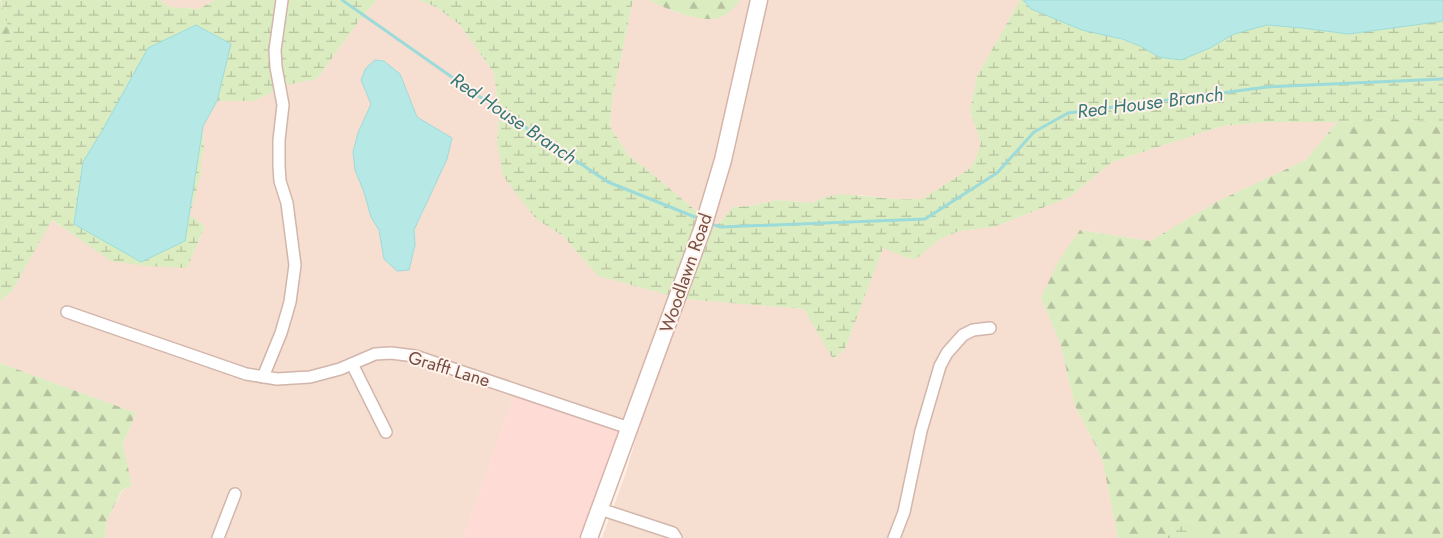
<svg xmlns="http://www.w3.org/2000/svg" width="1443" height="538" font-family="Jost,sans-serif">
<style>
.residential{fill:#f6ded1;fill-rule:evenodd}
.commercial{fill:#ffdbd6}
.forest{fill:url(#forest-firs)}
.wetland{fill:url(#wetland-marsh)}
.water{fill:#b6e9e6;stroke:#9cdbd9}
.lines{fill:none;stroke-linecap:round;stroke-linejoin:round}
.stream{stroke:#9cdbd9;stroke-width:3}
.street-casing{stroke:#d2b6ab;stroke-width:14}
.secondary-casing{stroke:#d5b4a9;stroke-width:19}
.street{stroke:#fff;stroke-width:11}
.secondary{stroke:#fff;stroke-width:16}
.labels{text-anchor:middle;stroke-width:4;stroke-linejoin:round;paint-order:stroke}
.street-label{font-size:18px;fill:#784f47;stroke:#fff3eb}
.water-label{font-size:19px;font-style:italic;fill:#377775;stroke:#fff3eb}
</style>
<defs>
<pattern id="forest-firs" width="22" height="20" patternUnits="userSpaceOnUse" patternTransform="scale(1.25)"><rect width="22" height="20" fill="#dbecc1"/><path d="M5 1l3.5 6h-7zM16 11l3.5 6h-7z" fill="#b6c29f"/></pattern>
<pattern id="wetland-marsh" width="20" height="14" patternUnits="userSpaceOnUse" patternTransform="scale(1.25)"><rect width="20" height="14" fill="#dbecc1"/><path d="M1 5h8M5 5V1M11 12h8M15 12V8" fill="none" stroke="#b6c29f"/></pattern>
</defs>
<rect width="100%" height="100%" fill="#feeee3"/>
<!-- residential -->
<g class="residential">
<path d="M160,0H214L199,9L170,7Z"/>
<path d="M377,0H418L436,7L460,25L494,73L499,116L497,143L536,219L563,236L598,276L672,296L621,432L515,393L463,538H105L107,520L123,490L132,486L123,444L136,413L0,363V301L12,291L51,220L74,235L177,267L187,268L205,226L189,215L201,174V158L204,150L203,126L217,101H254L287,85L317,79L361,18ZM375,60L384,61L400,74L417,117L452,138L421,217L414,230L415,245L384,259L379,230L371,217L364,192L355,170L358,133L371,104L361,80Z"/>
<path d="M633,0H648L680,14L725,15L741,0H753L741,56L701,215L650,172L628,155L610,126L613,96Z"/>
<path d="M765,0H1020L977,76L970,111L981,143L974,162L969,169L922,199H897L858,195L823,198L812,203L777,200L749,206L733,207L715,228L710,224Z"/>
<path d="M1268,122H1337L1306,160L1218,201L1150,241L1081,230L1041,298L1060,343L1075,406L1102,458L1118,538H602L626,473L636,438L632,436L684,299L805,309L834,359L845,349L883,247L908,258L916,259L940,239L959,231L994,227L1070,197L1112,162L1223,126Z"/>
</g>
<!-- commercial -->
<path class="commercial" d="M515,393L621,432L582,538H463Z"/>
<!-- forest -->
<g class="forest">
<path d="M0,0L5,13L11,38L0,44Z"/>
<path d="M648,0H741C737,4 732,10 727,14C707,28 668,9 648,0Z"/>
<path d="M1387,119L1427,121L1443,127V538H1193V530L1174,526L1167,538H1118L1102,458L1075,406L1060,343L1041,298L1058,262L1080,230L1150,241L1218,201L1306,160L1337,122Z"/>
<path d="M0,363L136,413L123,444L132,486L122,490L107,520L105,538H0Z"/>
</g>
<!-- wetland -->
<g class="wetland">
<path d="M1,0H160L170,7L199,9L214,0H377L361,18L317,79L287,85L254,101H217L231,44L197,25L148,48L102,131L83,162L185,241L203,126L204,150L201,158V174L190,215L205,226L187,268L147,266L111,261L52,220L12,291L0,301V44L11,38Z"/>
<path d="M418,0H633L613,96L610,126L628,155L650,172L701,215L672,296L598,276L563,236L536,219L503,176L497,143L499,116L494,73L460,25L436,7Z"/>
<path d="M1020,0H1023L1031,9L1140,46L1159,57L1210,48L1234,34L1267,25L1302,28L1349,34L1443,21V127L1427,121L1387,119L1337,122H1268L1223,126L1112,162L1070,197L994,227L959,231L940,239L916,259L908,258L883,248L845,349L833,359L804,309L684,299L710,224L715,228L733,207L749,206L777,200L812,203L822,198L841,194L897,199H922L969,169L974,162L981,143L970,111L977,76Z"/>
<path d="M1185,524L1193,530V538H1167L1174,526Z"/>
</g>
<!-- water -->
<g class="water">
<path d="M1023,0H1443V21L1349,34L1302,28L1267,25L1234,34L1210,48L1181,60L1159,57L1140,46L1122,39L1082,30L1031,9Z"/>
<path d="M196,25L231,44L217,101L203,126L185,241L141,262L74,224L83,162L102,131L148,48Z"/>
<path d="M375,60L384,61L400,74L417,117L452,138L447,159L414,230L415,245L409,270L397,271L384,259L379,230L371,217L364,192L355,170L353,152L358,133L371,104L361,80L366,68Z"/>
</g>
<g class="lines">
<!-- stream -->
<g class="stream">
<path d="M342,0L486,101L608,182L695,217"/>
<path d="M714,225L721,227L925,219L997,173L1034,132L1068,113L1267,87L1443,79"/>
</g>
<!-- street casing -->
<g class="street-casing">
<g id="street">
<path d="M67,312L246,374L277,379L310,377L340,369L375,354L391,353L415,356L629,428"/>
<path d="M352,364L386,432"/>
<path d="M263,377L281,333L290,302L295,265L287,203L280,181L279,166V140L283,105L276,67L275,50L282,0"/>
<path d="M600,509L673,533L676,538"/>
<path d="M218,538L235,494"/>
<path d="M894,538L904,512L921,431L940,366L947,353L963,335L973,330L990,328"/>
</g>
</g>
<!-- secondary casing -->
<g class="secondary-casing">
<path id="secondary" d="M589,538L703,227L723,160L759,0"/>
</g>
<!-- street -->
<use href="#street" class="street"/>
<!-- secondary -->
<use href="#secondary" class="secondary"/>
</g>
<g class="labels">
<!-- street labels -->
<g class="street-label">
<text transform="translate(686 273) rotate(-71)" y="6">Woodlawn Road</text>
<text transform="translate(449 369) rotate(17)" y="6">Grafft Lane</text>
</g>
<!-- water labels -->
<g class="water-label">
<text transform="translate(1150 102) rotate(-7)" y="7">Red House Branch</text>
<text transform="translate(514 118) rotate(34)" y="7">Red House Branch</text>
</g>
</g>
</svg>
